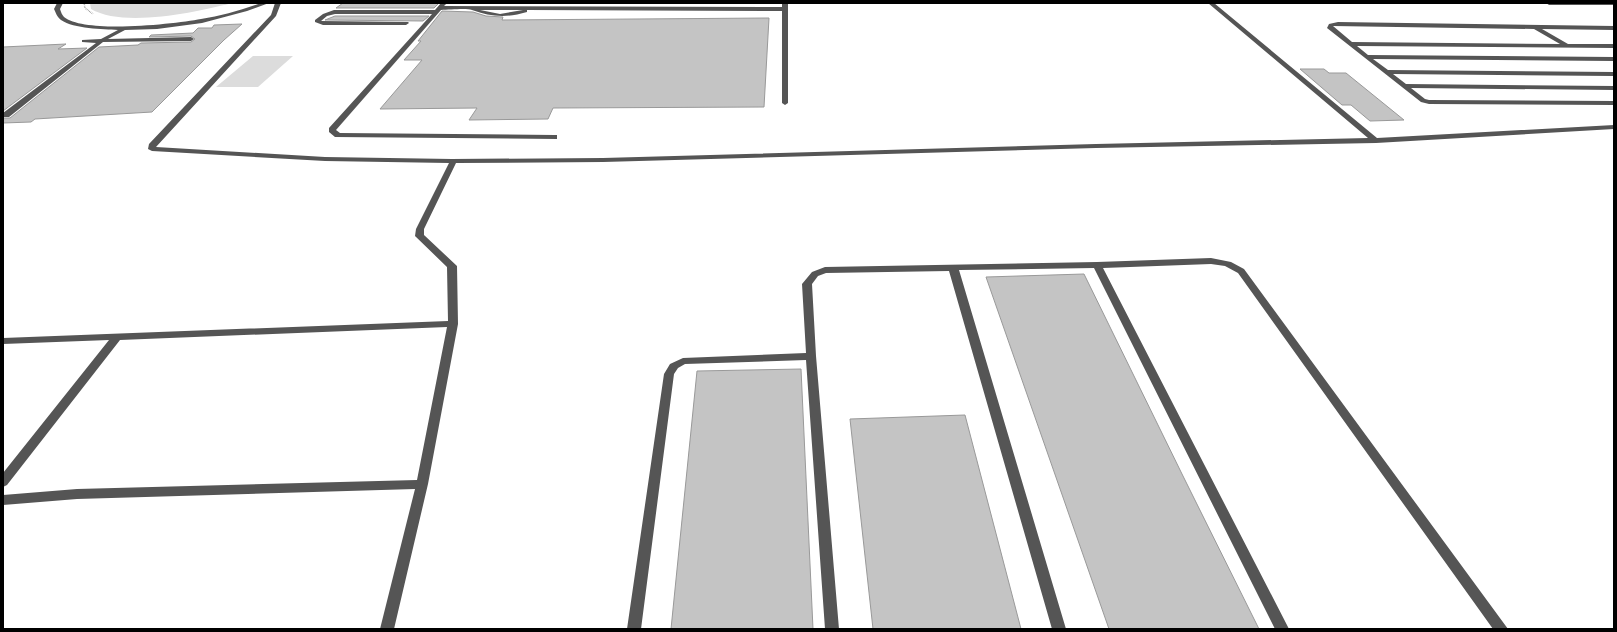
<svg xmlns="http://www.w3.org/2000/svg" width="1617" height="632" font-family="'Work Sans',sans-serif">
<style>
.green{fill:#dcdcdc}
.building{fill:#c4c4c4;stroke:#999}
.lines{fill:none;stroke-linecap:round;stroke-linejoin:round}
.path{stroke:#777;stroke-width:1.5;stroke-dasharray:0.5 1;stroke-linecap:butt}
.minor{fill:#555;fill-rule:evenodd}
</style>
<rect width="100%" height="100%" fill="#fff"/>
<!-- green -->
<g class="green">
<path d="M90,3H232C198,12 123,28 91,9Z"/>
<path d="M253,56H293L258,87H216Z"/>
</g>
<!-- building -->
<g class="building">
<path d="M343,3H439L434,8H336Z"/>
<path d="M442,11L473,12L486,16L503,17L502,20L769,18L764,107L553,108L548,119L469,120L477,108L380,109L422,60H404L421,41H418Z"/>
<path d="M335,16H429L423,21L325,20Z"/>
<path d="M242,24L224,40L152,112L35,119L31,122L3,123V118H10L99,47L138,45L141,43L191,42L195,39L191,36L149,37L151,35L193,33L198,28H212L214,25Z"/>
<path d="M66,44L58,49L87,48L3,111V47Z"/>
<path d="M1300,69H1324L1329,73H1346L1404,120L1370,121L1351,105H1342Z"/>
<path d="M1084,274L1182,474L1259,629H1109L986,277Z"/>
<path d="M801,369L813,629H671L697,371Z"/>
<path d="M965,415L1021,629H873L850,419Z"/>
</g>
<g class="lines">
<!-- path -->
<path class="path" d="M84,3L85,8L93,14"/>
<!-- minor -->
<g class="minor">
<path d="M57,3H63L60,9C61,12 62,15 64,17C85,34 174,24 201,19C221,16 241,10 261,3H269L247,11L202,23L157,29L125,30L108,39L191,37L194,39L191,41L103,42L9,117H3V113L96,43L82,42V40L101,39L118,30C103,29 74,29 61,20C57,17 56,13 54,9Z"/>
<path d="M275,3H281L276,16L156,147L325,157L452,159L603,158L1096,144L1368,138L1208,3H1214L1377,138L1614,125V129L1376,143L1096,148L603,162L456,163L424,229V235L457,266L458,324L428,484L394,629H380L415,489L77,499L3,505V495L77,489L417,480L447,327L120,340L7,485L3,487V473L109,340L3,344V338L448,321L447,267L415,236L416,229L449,163L325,161L152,151L148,149L149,144L271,15Z"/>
<path d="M441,3H447L444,6L782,7V3H788V103L785,105L782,103V11L527,10V12C507,18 491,17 472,10C466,8 449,10 441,10L336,130L340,133L554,135H557V139L335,137L329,132V128L432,14H335L327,16L321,21L408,22L409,23L406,25H323L315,22V20L323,14L334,10H435ZM480,10H523L500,14Z"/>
<path d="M1546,3H1614V5H1549Z"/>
<path d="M1338,22L1614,26V30L1542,29L1568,44H1614V48L1357,46L1368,55L1614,57V61L1373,59L1388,70L1614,72V76L1393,74L1406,84L1614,86V90L1411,88L1425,99L1429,100L1614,101V105L1429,104L1421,102L1327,28L1329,24ZM1333,26L1534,29L1560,44L1352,42Z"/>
<path d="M1211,258L1231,262L1244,269L1508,629H1493L1238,273L1225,266L1211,264L1103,268L1289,629H1275L1094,268L959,270L1066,629H1052L949,271L826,273L818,276L812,284L816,356L839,629H825L806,360L685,364L678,368L674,374L641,629H627L664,374L670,364L683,358L806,353L802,284L812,272L825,267L1097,262Z"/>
</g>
</g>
<!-- border -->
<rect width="1617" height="632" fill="none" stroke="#000000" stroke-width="8"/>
</svg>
